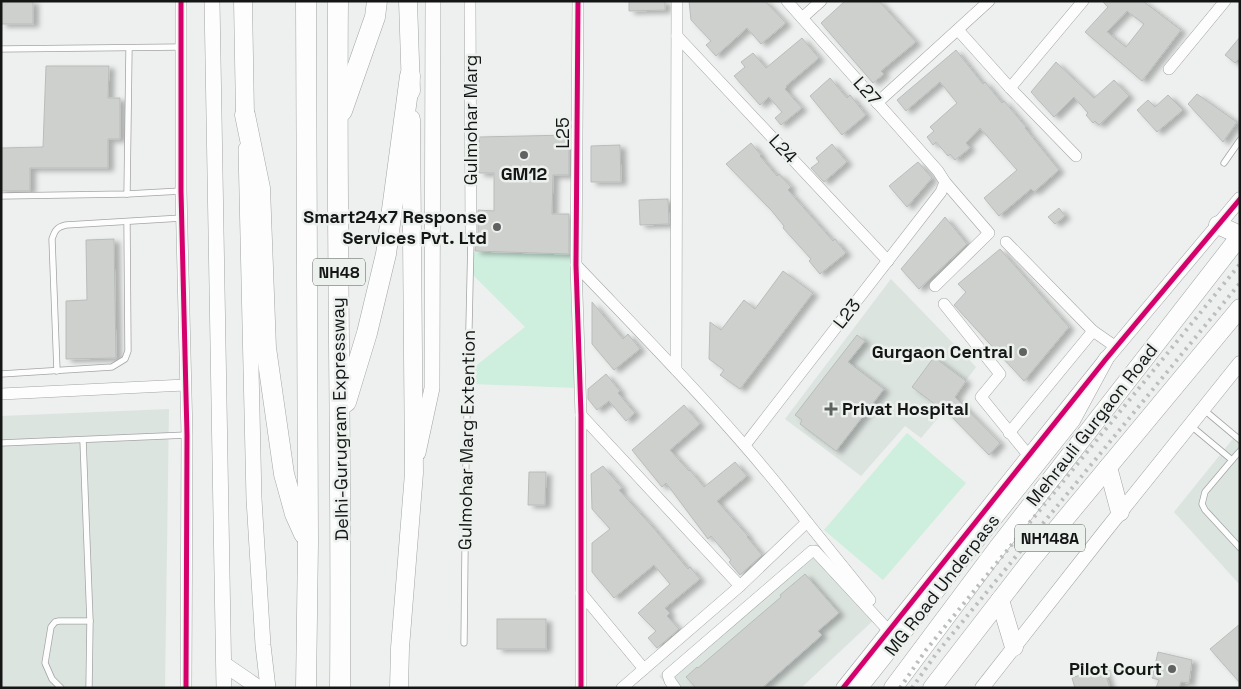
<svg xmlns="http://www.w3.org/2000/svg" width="1241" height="689" font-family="'Space Grotesk',sans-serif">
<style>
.built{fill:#dce4e0}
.green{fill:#ceeede}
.building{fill:#ced0ce;stroke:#b9bcba;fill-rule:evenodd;filter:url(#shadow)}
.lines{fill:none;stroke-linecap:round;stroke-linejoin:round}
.service-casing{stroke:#a3a5a4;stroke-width:7}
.minor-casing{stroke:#a3a5a4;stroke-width:12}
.tertiary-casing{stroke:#a3a5a4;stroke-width:15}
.secondary-casing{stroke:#a3a5a4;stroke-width:16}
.primary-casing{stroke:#a3a5a4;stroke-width:19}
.trunk-casing{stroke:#a3a5a4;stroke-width:19}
.motorway-casing{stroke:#a3a5a4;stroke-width:21}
.service{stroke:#fcfdfc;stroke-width:5.5}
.minor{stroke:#fcfdfc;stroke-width:11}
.tertiary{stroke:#fcfdfc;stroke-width:14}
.secondary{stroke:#fcfdfc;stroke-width:15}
.primary{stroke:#fcfdfc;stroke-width:18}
.trunk{stroke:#fcfdfc;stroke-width:18}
.motorway{stroke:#fcfdfc;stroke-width:20}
.rail{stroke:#bcbdbd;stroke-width:4;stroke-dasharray:2.5 5;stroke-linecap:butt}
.cycleway-casing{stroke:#ecf1ee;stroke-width:8}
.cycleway{stroke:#d6006c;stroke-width:5}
.poi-dot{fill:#606261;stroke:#ecf1ee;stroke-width:2}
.labels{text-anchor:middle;stroke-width:5;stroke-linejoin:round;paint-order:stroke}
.shield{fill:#ecf1ee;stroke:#555856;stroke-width:1}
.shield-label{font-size:16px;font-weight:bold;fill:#141615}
.street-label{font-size:18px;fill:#141615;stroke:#ecf1ee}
.poi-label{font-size:18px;font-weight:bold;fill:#141615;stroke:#ecf1ee;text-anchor:end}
</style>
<defs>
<filter id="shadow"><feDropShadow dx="5.5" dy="3" stdDeviation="2.5" flood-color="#0004"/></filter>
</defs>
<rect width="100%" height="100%" fill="#edf0ee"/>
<!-- built -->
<g class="built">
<path d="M891,279L976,367L938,418L921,438L905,426L861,476L785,419Z"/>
<path d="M169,409L165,688H1V416Z"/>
<path d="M1240,430V585L1174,512Z"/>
<path d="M816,544L877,617L801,688H669L659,676Z"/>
</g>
<!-- green -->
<g class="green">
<path d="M471,252L573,254L577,388L472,384L468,372L525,327L470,272Z"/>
<path d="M907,433L966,483L883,580L824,530Z"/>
</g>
<!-- building -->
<g class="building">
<rect x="1" y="1" width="32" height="23"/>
<path d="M629,1H665V10L629,11Z"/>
<path d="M689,1H765L786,23L761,44L747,28L716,56L706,45L711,41L691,20Z"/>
<path d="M845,1H879L916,42L881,71L884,74L873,83L821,23Z"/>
<path d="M1102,1H1143L1181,30L1142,81L1085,32L1108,7ZM1127,11L1144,24L1126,47L1107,32Z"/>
<path d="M1240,37V58L1235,63L1225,55Z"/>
<path d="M802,38L819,58L786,86L787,87L785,89L802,108L781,125L775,118L782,112L769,97L760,105L734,76L745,67L741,62L753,53L766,68Z"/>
<path d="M956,50L983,84L985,82L1002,103L1004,101L1026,127L1025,128L1059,170L1034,192L1031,189L999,216L984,198L1017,170L994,144L980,128L966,143L970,148L955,160L950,154L948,156L936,142L933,145L927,137L934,131L930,127L957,103L940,82L906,111L897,100Z"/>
<path d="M1056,62L1094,98L1114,80L1129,96L1099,125L1095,121L1093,123L1086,115L1088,113L1074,97L1054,117L1031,92Z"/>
<path d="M46,66H109L108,98H120V139H108V168H30V191H1V148L43,147Z"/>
<path d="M830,78L847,98L850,95L866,115L842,135L810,96Z"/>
<path d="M1197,94L1237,122L1223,142L1188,104Z"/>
<path d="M1168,95L1183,110L1157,132L1137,110L1148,100L1155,107Z"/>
<path d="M569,135V175H553L552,214H569V254L475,251L476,244L478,238V210L494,211V173H479V137Z"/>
<path d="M751,143L761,155L760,156L777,176L779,174L791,187L788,190L833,241L835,239L846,253L820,274L809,261L811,259L783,228L784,226L771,210L726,164Z"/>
<path d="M832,144L847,162L824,182L811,168L819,162L816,158Z"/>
<path d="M620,145L621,182H591V146Z"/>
<path d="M918,162L932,178L907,207L889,186Z"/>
<path d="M668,199L669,224L640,225L639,200Z"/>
<path d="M1059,208L1065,216L1055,224L1048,217Z"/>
<path d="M945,217L967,244L919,289L901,269Z"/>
<path d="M114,239L116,358L66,359V301L87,300L86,240Z"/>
<path d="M1000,249L1069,327L1024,381L954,305L966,292L958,284Z"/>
<path d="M783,271L813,293L740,389L720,375L724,370L709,359L710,322L721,330L744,300L755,309Z"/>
<path d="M592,302L623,339L628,334L640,349L614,370L592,344Z"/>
<path d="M857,335L865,341L848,362L884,389L836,451L800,424L802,420L795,415Z"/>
<path d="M934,357L966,381L955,397L1000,443L989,455L945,410L944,411L912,387Z"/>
<path d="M606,374L620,391L618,393L635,413L626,421L609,401L597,410L588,399V389Z"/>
<path d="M684,405L700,424L670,450L689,471L690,470L704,487L735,462L747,476L717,501L748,536L747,537L762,555L740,575L729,562L731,560L711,536L708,539L666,483L662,487L632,450Z"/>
<path d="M603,466L622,488L619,490L651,525L688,569L690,567L700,579L665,608L670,613L667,616L679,629L657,648L648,638L656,631L638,613L670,584L654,565L614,598L592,572V543L610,529L592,509L591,474Z"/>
<path d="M529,472H546L545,505H528Z"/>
<path d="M805,574L839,613L818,631L822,635L762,688H696L686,677L697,667L698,668L781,597L780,595Z"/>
<rect x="497" y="619" width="49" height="30"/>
<path d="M1240,624V683L1210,649Z"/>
<path d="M1158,652L1192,660L1189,683L1181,682L1179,688H1156L1159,680L1152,678Z"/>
<path d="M1103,666L1110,688H1075L1072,678Z"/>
</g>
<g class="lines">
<!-- service casing -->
<g class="service-casing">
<g id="service">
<path d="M1,49L181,47"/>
<path d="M1224,163L1240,140"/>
<path d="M127,194L129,49"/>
<path d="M1,196L127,194L181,191"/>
<path d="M57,371L52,239C55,230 57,227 66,225L182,218"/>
<path d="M1,374L112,367L125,359L128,351L127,222"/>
<path d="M1203,409L1240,440"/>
<path d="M1190,425L1232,460L1205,492L1202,504L1205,510L1240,548"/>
<path d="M83,440L90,621L89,688"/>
<path d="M1,443L187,435"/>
<path d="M1232,460L1240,451"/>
<path d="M464,643L466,459L471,238"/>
<path d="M61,688L52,679L45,663L51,627L55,622L59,621H90"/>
</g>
</g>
<!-- minor casing -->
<g class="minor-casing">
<g id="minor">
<path d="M181,1V191L187,435L186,688"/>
<path d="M470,1L471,238"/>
<path d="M578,1L576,265L581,415V688"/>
<path d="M787,1L938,171L945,182L989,233L935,286"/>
<path d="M802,18L821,1"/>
<path d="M958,30L1010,88L1076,156"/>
<path d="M677,36L888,261"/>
<path d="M1169,69L1225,1"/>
<path d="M1010,88L1083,1"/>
<path d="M877,103L989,1"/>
<path d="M1006,242L1093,331L1116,347"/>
<path d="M576,265C655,348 737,430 807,522L740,586L622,688"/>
<path d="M944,304L1000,374L981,397L1029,456"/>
<path d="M676,370L677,1"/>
<path d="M1,394L185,385"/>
<path d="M581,415L740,586"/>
<path d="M1009,433L1093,331"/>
<path d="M745,445L941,192L945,182"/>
<path d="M807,522L870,600"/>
<path d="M581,593L644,669"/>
<path d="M675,688L670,681L668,675L812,551H815L889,631"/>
</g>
</g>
<!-- tertiary casing -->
<g class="tertiary-casing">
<g id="tertiary">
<path d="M843,688L1106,359L1240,199"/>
<path d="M982,688L1106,530L1240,363"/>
</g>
</g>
<!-- secondary casing -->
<g class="secondary-casing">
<g id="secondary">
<path d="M212,1L224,688"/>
<path d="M246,149L254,499L263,645L268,688"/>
<path d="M418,453L432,388L433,1"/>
<path d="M224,664L259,688"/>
<path d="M860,688L1073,420L1106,359"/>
</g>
</g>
<!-- primary casing -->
<g class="primary-casing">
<g id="primary">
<path d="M243,1L245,115"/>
<path d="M408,1L411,91"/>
<path d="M399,688L400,648L414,473L411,119"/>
</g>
</g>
<!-- trunk casing -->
<g class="trunk-casing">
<g id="trunk">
<path d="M1218,225L1240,235"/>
<path d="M1108,467L1120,512"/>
<path d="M1000,600L1014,647"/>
<path d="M893,688L999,546L1240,236"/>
<path d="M932,688L1031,560L1240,308"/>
</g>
</g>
<!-- motorway casing -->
<g class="motorway-casing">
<g id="motorway">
<path d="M306,1L308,543L306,688"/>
<path d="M338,1C336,230 342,459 340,688"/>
<path d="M342,111L375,17L377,1"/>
<path d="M245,115L260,188L266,348L284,474L295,514L304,534"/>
<path d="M346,402L367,333L386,254L410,76"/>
</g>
</g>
<!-- service -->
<use href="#service" class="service"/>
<!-- minor -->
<use href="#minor" class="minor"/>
<!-- tertiary -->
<use href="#tertiary" class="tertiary"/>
<!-- secondary -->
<use href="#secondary" class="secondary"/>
<!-- primary -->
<use href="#primary" class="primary"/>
<!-- trunk -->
<use href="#trunk" class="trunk"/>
<!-- motorway -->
<use href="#motorway" class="motorway"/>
<!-- rail -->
<g class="rail">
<path d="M900,688L926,650L1240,264"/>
<path d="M912,688L936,654L1240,283"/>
</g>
<!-- cycleway casing -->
<g class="cycleway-casing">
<g id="cycleway">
<path d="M181,1V191L187,435L186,688"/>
<path d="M578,1L576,265L581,415V688"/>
<path d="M843,688L1106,359L1240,199"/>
</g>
</g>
<!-- cycleway -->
<use href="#cycleway" class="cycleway"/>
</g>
<!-- markers -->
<g class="poi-dot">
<circle cx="524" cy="155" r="5"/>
<circle cx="497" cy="227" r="5"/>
<circle cx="1023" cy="352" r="5"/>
<path d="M828.5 401.5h5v5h5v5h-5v5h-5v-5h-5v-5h5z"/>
<circle cx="1172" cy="669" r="5"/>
</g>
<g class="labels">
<!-- shield labels -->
<g class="shield">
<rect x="313" y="258.5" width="52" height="27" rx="4"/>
<rect x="1015" y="524.5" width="70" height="27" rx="4"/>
</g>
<g class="shield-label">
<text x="339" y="278">NH48</text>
<text x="1050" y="544">NH148A</text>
</g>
<!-- street labels -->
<g class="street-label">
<text transform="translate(867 91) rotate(48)" y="6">L27</text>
<text transform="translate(471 120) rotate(-90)" y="6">Gulmohar Marg</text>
<text transform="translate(563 133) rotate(-90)" y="6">L25</text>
<text transform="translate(783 149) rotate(47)" y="6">L24</text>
<text transform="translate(847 314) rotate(-52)" y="6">L23</text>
<text transform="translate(340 419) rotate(-91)" y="6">Delhi-Gurugram Expressway</text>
<text transform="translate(1092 425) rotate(-52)" y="6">Mehrauli Gurgaon Road</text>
<text transform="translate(467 440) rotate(-89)" y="6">Gulmohar Marg Extention</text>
<text transform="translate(942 585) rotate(-52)" y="6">MG Road Underpass</text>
</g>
<!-- poi labels -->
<g class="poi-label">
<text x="524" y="180" text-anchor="middle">GM12</text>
<text x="487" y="223">Smart24x7 Response<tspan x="487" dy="21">Services Pvt. Ltd</tspan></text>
<text x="1013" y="358">Gurgaon Central</text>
<text x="842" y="415" text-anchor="start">Privat Hospital</text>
<text x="1162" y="675">Pilot Court</text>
</g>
</g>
<!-- border -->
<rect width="1241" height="689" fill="none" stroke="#141615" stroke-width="5"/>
</svg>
